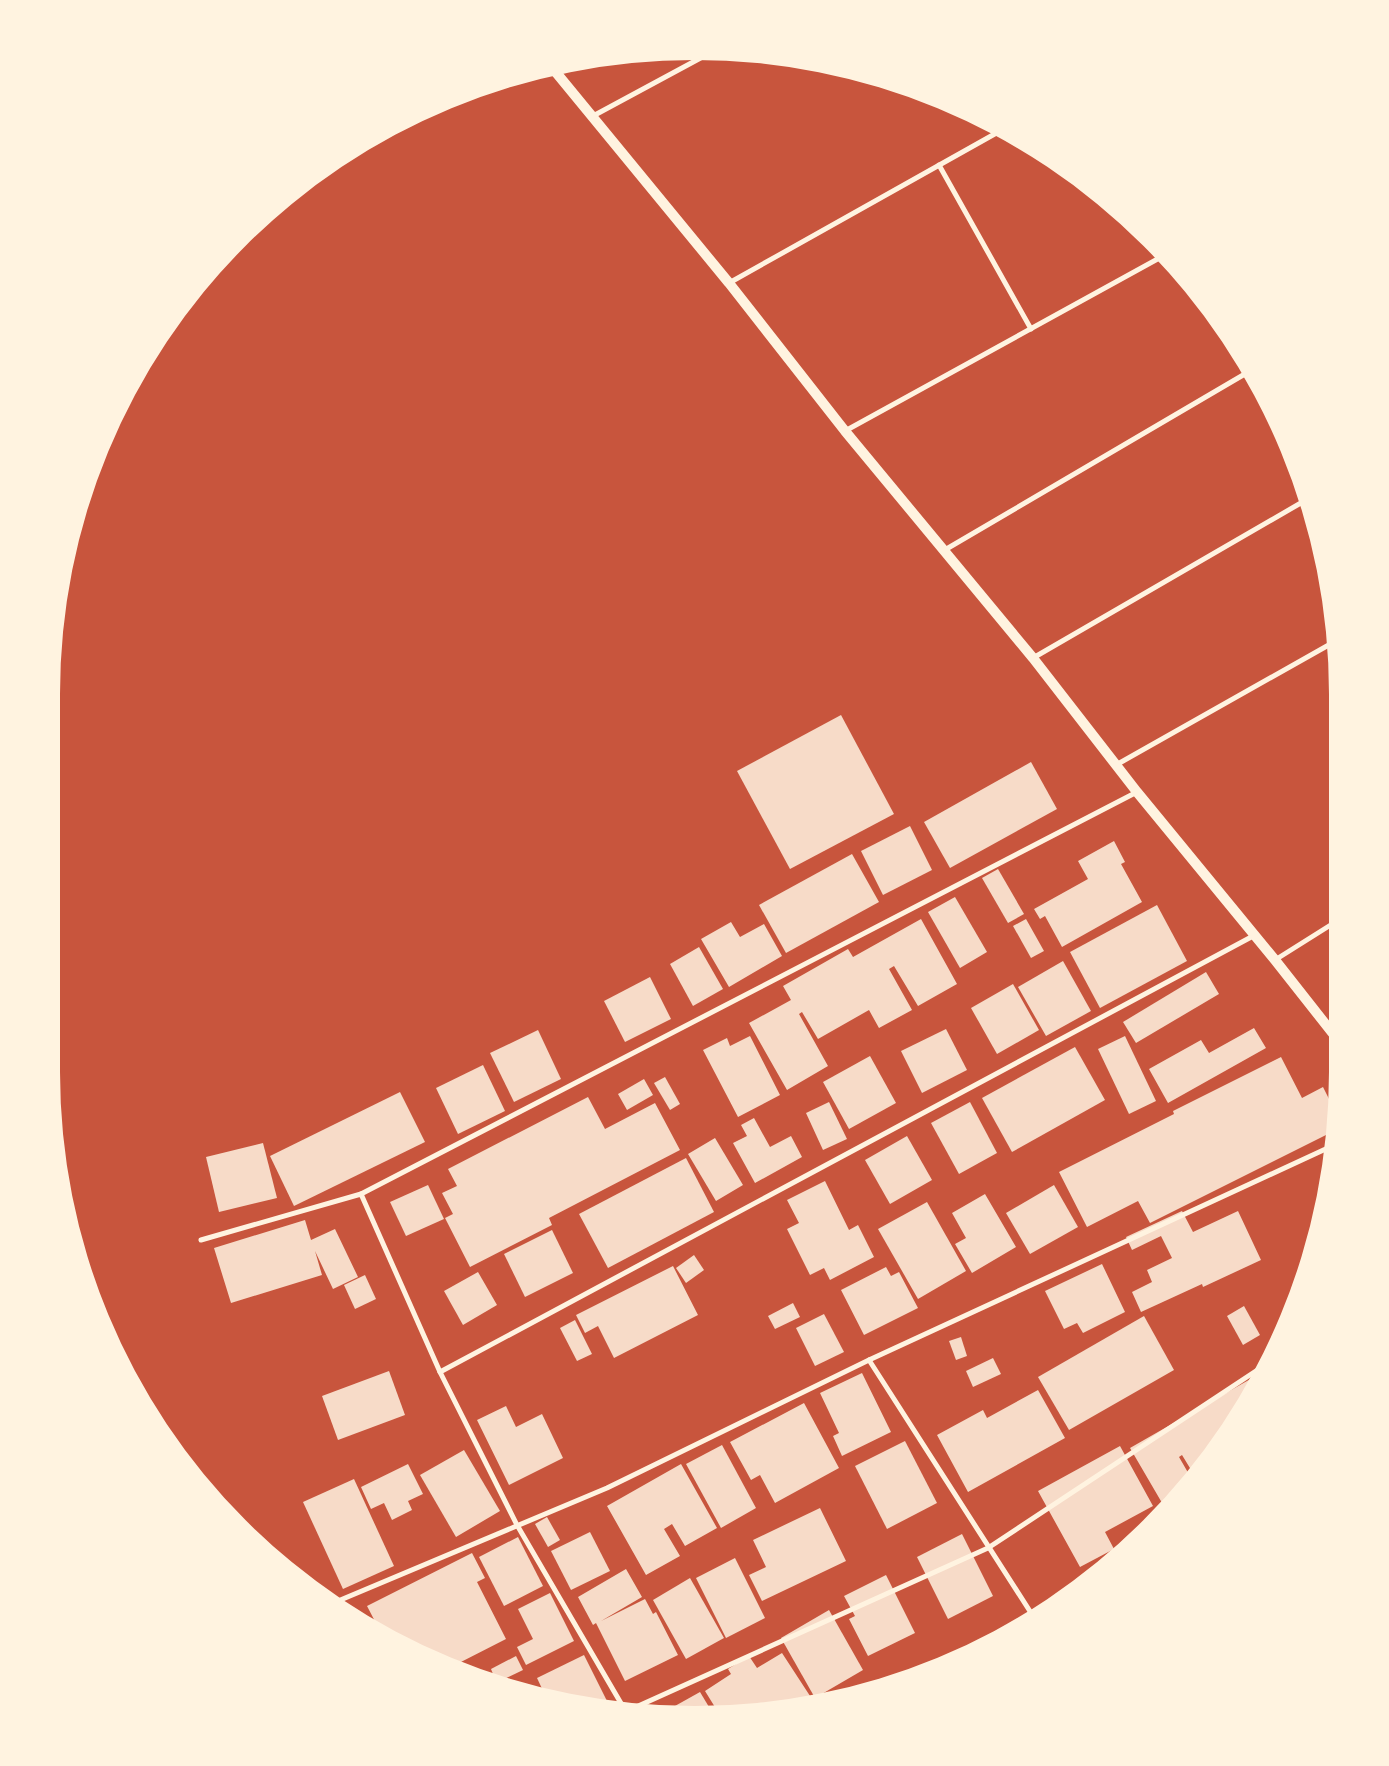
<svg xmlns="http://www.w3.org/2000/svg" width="1389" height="1766" font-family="'Alegreya Sans',sans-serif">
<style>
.building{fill:#f7dbc8}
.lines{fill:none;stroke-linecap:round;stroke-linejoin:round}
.minor{stroke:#fff3e0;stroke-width:5}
.secondary{stroke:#fff3e0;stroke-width:10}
</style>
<rect width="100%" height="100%" fill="#c8553d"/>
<!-- building -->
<g class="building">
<path d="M841,715L894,814L790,869L737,771Z"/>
<path d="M1031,762L1057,809L950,868L924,822Z"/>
<path d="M910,826L932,870L883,895L861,851Z"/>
<path d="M1114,841L1125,862L1121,864L1142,902L1062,947L1045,916L1040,919L1034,909L1088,879L1078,861Z"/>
<path d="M852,854L879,902L786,953L759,905Z"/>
<path d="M998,869L1024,914L1008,923L982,878Z"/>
<path d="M955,897L987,952L960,968L928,912Z"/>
<path d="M1157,905L1187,961L1100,1008L1070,952Z"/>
<path d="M921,919L957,984L918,1006L894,966L889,969L912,1010L879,1028L869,1010L818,1039L802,1012L799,1014L828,1066L787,1090L749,1023L791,1000L783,986L848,949L853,957Z"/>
<path d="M1026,919L1044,951L1031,958L1013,926Z"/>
<path d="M731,922L740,937L764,924L782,956L729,987L701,939Z"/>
<path d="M699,947L723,989L693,1006L670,964Z"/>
<path d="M1063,961L1091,1011L1046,1036L1018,987Z"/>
<path d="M1206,972L1219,994L1136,1043L1123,1022Z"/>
<path d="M650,977L671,1019L625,1042L604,1001Z"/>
<path d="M1013,984L1039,1030L997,1054L971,1008Z"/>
<path d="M1254,1028L1266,1048L1168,1103L1149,1069L1201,1040L1209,1053Z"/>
<path d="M946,1029L967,1070L922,1093L901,1051Z"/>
<path d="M538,1030L561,1079L514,1102L490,1053Z"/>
<path d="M750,1036L780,1095L738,1117L703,1050L727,1038L730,1046Z"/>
<path d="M1125,1036L1156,1101L1129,1114L1098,1049Z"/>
<path d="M1075,1047L1105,1100L1012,1152L982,1098Z"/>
<path d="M870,1056L896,1103L849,1129L823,1082Z"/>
<path d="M1281,1057L1302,1098L1323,1087L1334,1109L1332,1132L1150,1223L1138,1201L1087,1227L1059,1172L1174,1114L1173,1111Z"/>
<path d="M483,1065L505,1111L458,1134L436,1088Z"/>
<path d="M665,1077L680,1104L670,1110L654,1083Z"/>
<path d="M644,1079L653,1095L627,1110L618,1094Z"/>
<path d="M400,1092L425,1142L294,1206L270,1156Z"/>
<path d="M588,1097L605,1129L655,1103L680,1150L549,1218L552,1225L470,1267L445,1218L453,1214L442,1193L457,1186L448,1169Z"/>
<path d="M829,1102L847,1139L823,1150L806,1113Z"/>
<path d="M970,1102L997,1153L959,1174L931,1123Z"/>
<path d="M754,1118L770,1147L791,1136L802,1157L755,1183L733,1143L747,1136L741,1125Z"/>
<path d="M907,1136L932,1180L890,1204L865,1160Z"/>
<path d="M715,1138L743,1185L716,1201L688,1154Z"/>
<path d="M263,1143L277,1198L219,1212L206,1157Z"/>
<path d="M686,1158L714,1212L608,1268L579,1214Z"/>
<path d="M825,1181L849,1230L858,1225L874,1257L830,1280L824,1268L810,1275L787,1229L799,1223L787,1200Z"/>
<path d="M428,1185L444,1219L406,1236L390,1202Z"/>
<path d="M1054,1185L1078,1227L1030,1254L1006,1213Z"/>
<path d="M985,1194L1016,1247L972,1273L955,1244L966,1238L952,1213Z"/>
<path d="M927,1202L966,1271L918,1299L878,1229Z"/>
<path d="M1182,1211L1193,1232L1238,1211L1261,1260L1203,1287L1202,1284L1141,1312L1132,1292L1152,1282L1147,1270L1172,1258L1161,1236L1132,1250L1126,1237Z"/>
<path d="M305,1220L311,1240L335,1229L358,1277L333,1289L315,1251L322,1275L231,1303L214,1248Z"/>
<path d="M552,1230L573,1273L525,1297L504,1254Z"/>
<path d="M694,1255L704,1270L686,1283L676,1268Z"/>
<path d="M1102,1264L1125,1312L1083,1333L1077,1323L1064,1329L1045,1291Z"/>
<path d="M673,1266L698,1315L614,1358L598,1326L585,1333L576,1315Z"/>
<path d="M886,1267L891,1276L899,1272L918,1308L864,1335L841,1290Z"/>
<path d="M478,1272L497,1305L463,1325L444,1291Z"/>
<path d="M365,1275L376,1299L355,1309L344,1285Z"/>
<path d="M793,1303L800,1317L775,1329L768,1316Z"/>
<path d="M1244,1306L1260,1335L1243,1345L1227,1316Z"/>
<path d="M824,1314L844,1352L815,1366L796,1328Z"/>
<path d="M1144,1316L1174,1370L1069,1430L1038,1377Z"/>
<path d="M575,1320L592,1354L577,1361L560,1328Z"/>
<path d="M961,1337L967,1356L956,1360L949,1341Z"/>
<path d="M993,1358L1001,1374L973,1387L966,1371Z"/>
<path d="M389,1371L405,1415L338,1440L322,1396Z"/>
<path d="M862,1373L891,1432L842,1456L833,1436L839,1433L820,1393Z"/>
<path d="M1254,1377L1256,1380L1229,1429L1193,1473L1182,1455L1179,1457L1190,1476L1165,1508L1130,1448Z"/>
<path d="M1038,1390L1065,1438L968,1492L937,1435L983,1410L987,1418Z"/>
<path d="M804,1403L839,1468L775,1503L760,1475L751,1480L730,1442Z"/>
<path d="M506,1406L516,1427L542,1414L563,1458L509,1485L477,1420Z"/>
<path d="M905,1441L937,1503L887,1529L855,1466Z"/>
<path d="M722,1445L756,1508L721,1528L686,1464Z"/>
<path d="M1120,1446L1153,1506L1105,1532L1114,1549L1080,1567L1038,1491Z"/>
<path d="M464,1450L500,1511L456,1537L420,1475Z"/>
<path d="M408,1464L423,1494L408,1501L412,1510L392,1520L384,1503L371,1509L361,1487Z"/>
<path d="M681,1464L717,1528L685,1546L672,1524L664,1529L680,1556L646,1575L607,1506Z"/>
<path d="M354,1479L394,1566L343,1589L303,1502Z"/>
<path d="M820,1508L846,1561L762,1601L749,1575L766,1567L753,1540Z"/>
<path d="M547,1517L560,1540L548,1547L535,1524Z"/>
<path d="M590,1532L610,1571L571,1590L551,1551Z"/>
<path d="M962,1534L993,1596L948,1619L917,1557Z"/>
<path d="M518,1537L543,1586L504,1606L479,1557Z"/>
<path d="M472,1553L485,1578L477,1582L506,1639L457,1664L380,1631L367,1606Z"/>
<path d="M735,1558L765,1618L726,1638L696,1578Z"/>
<path d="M626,1569L642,1597L601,1621L645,1599L653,1614L656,1612L678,1655L625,1681L596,1623L593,1625L578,1597Z"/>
<path d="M886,1575L915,1633L868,1656L849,1619L855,1616L844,1596Z"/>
<path d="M690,1578L724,1638L686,1659L653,1600Z"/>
<path d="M550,1593L574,1641L526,1665L517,1647L533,1639L518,1609Z"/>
<path d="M829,1610L863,1670L815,1698L781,1638Z"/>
<path d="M782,1653L812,1699L718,1712L705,1691L731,1674L728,1669L749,1656L757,1668Z"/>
<path d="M584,1655L608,1703L545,1695L537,1678Z"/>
<path d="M516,1656L523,1670L500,1681L495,1679L491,1669Z"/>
<path d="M700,1692L712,1712L695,1715L666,1711Z"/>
</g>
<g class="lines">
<!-- minor -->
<g class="minor">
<path d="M593,116L708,54"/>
<path d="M939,165L1031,329"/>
<path d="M729,283L1000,131"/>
<path d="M845,431L1163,256"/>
<path d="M943,551L1250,371"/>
<path d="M1033,658L1306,500"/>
<path d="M1116,765L1334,642"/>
<path d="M1275,960L1337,921"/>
<path d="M361,1194L1137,792"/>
<path d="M201,1240L361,1194L440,1372L517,1525L622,1705"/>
<path d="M869,1360L1033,1616"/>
<path d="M440,1372L1255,935"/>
<path d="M338,1601L607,1488L869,1360L1330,1147"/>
<path d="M636,1707L988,1548L1262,1367"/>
</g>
<!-- secondary -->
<path class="secondary" d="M554,70L729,283L845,431L1033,658L1137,792L1275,960L1338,1040"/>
</g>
<!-- crop -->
<path d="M0 0H1389V1766H0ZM694 60H695A634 634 0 0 1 1329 694V1072A634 634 0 0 1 695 1706H694A634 634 0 0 1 60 1072V694A634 634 0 0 1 694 60Z" fill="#fff3e0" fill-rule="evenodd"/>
</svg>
